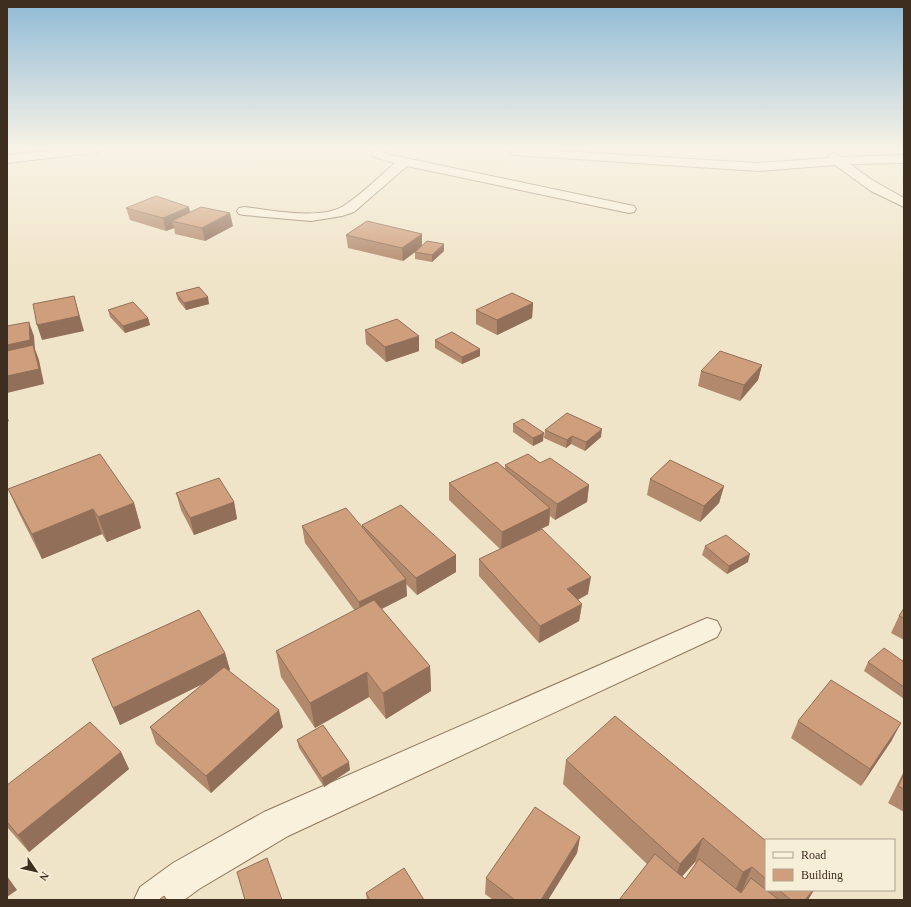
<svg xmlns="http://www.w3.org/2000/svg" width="911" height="907" font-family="'Times New Roman',serif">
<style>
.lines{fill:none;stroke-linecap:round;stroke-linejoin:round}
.street-casing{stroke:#8d765c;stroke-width:2}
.street{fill:#faf1dc;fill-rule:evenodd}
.wall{fill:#b2896c;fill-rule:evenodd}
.shaded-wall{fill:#916f58}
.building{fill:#cf9f7d;stroke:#916f58}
</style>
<rect width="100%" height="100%" fill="#f0e4c8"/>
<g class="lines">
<!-- street casing -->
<g class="street-casing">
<g id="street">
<path d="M71,148H105L99,152L7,163V155Z"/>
<path d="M370,148H382L383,152L391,155L629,205L634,206L636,209L634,212L629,213L407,166L354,212L342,216L311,221L244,215L239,214L237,211L239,208L244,207C271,210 322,221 345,205C363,193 379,177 395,163L374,157Z"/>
<path d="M511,148L758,163L829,158L830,154L834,153L841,157L904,155V163L850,164L872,180L904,198V207L871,191L835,165L758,171L515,155L511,154L509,151Z"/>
<path d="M707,618L717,621L721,629L717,637L288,836L199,889L184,900H134L140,887L173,863L264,812Z"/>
</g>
</g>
<!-- street -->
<use href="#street" class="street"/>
</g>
<!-- wall -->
<g class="wall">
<path d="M126,208L190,212L233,226L205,241L175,234L174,228L166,231L130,220Z"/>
<path d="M422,234V246L444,244V251L432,262L415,259V252L403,261L348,248L346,235Z"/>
<path d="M176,293L209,304L186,310L178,300Z"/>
<path d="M533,303L532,318L497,335L476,324V310Z"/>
<path d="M108,310L148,318L150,325L125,333L110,317Z"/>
<path d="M365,330L419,351L386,362L366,344Z"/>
<path d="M435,340L480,356L462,364L435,348Z"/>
<path d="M762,365L758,380L740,401L698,386L701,371Z"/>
<path d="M513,424L543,441L533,446L513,432Z"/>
<path d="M545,430L601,437L585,451L571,444L566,448L544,438Z"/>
<path d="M540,463L589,485L587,502L555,520L550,516L549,525L519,540L588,594L578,600L582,604L579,621L539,643L479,576V559L500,549L449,500V483L505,469V465Z"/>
<path d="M650,479L724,486L719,503L700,522L647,495Z"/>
<path d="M8,489L134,503L141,528L107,542L102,534L42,559L19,513Z"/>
<path d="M176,493L234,502L237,519L194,535L181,510Z"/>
<path d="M362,525L456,555V572L417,595L406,584L407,596L382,609L430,666L431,691L386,719L369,697L315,728L281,677L276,651L355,611L305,543L302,526L362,528Z"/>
<path d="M705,546L748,562L727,574L702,555Z"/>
<path d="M904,608V640L891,633L899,616Z"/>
<path d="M225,653L230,670L229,671L283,727L211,793L156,744L150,727L203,684L120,725L92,659Z"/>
<path d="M904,657V699L864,671L868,662L902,661Z"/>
<path d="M798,721L892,740L861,786L791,738Z"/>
<path d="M297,740L350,770L324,787L299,748Z"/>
<path d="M121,752L129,769L29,852L7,827V785Z"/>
<path d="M566,760L766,841V890H814L808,900H619L647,864L563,784ZM695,862L696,863L685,879L682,876Z"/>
<path d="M904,771V812L888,803Z"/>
<path d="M580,837L577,853L548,900H493L485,894L486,878Z"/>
<path d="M366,893L424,900H367Z"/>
</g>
<!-- shaded-wall -->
<g class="shaded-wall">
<path d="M189,207L192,220L172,221L174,228L166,231L163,218Z"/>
<path d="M230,213L233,226L205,241L202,228Z"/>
<path d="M422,234V247L403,261L402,248Z"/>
<path d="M444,244V251L432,262V255Z"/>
<path d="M74,296L84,331L42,340L37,325Z"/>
<path d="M208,297L209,304L186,310L184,303Z"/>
<path d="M533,303L532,318L497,335V320Z"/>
<path d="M148,318L150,325L125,333L123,326Z"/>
<path d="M29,322L34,336L35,349L39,360L44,384L7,393V345Z"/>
<path d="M419,336V351L386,362L385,347Z"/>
<path d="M480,349V356L462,364V357Z"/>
<path d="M762,365L758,380L740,401L744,385Z"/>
<path d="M7,416L9,421L7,422Z"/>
<path d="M602,429L601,437L585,451L586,442Z"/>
<path d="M544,433L543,441L533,446V438Z"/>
<path d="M572,436L571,444L566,448L567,440Z"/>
<path d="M589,485L587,502L555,520L557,504Z"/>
<path d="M724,486L719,503L700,522L704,506Z"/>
<path d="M234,502L237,519L194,535L190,518Z"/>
<path d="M134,503L141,528L107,542L98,517Z"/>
<path d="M550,508L549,525L501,549L502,532Z"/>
<path d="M93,509L102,534L42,559L32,534Z"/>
<path d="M750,554L748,562L727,574L729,566Z"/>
<path d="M456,555V572L417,595L416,578Z"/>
<path d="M591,577L588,594L565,606L567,589Z"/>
<path d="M406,579L407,596L361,619L359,602Z"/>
<path d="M582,604L579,621L539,643L540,626Z"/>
<path d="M225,653L230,670L120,725L113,708Z"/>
<path d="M430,666L431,691L386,719L383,693Z"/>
<path d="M367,672L369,697L315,728L310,703Z"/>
<path d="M279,710L283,727L211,793L206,776Z"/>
<path d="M901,723L892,740L861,786L870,769Z"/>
<path d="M121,752L129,769L29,852L18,835Z"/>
<path d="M349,762L350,770L324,787L322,778Z"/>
<path d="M580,837L577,853L548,900H541Z"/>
<path d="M703,838L695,862L672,888L680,864Z"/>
<path d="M752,867L742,891L733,896L743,872Z"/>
<path d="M7,876L17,890L7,897Z"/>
<path d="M813,890H814L808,900H805Z"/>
</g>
<!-- building -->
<g class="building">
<path d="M156,196L189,207L163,218L126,208Z"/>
<path d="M201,207L230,213L202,228L172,221Z"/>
<path d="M367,221L422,234L402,248L346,235Z"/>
<path d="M427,241L444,244L432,255L415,252Z"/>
<path d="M199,287L208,297L184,303L176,293Z"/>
<path d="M512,293L533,303L497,320L476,310Z"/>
<path d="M74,296L79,316L37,325L33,304Z"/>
<path d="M133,302L148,318L123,326L108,310Z"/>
<path d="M397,319L419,336L385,347L365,330Z"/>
<path d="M29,322L30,340L7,345V326Z"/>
<path d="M452,332L480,349L462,357L435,340Z"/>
<path d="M33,345L39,369L7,376V351Z"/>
<path d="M720,351L762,365L744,385L701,371Z"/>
<path d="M567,413L602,429L586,442L572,436L567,440L545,430Z"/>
<path d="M523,419L544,433L533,438L513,424Z"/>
<path d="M100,454L134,503L98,517L93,509L32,534L8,489Z"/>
<path d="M528,454L540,463L550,458L589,485L557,504L505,465Z"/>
<path d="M670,460L724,486L704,506L650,479Z"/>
<path d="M497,462L550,508L502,532L449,483Z"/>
<path d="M219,478L234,502L190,518L176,493Z"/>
<path d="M401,505L456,555L416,578L362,525Z"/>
<path d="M346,508L406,579L359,602L302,526Z"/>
<path d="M542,529L591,577L567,589L582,604L540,626L479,559Z"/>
<path d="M726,535L750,554L729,566L705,546Z"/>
<path d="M374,600L430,666L383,693L367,672L310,703L276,651Z"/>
<path d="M904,608V618L899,616Z"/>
<path d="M199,610L225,653L113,708L92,659Z"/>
<path d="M884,648L904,662V687L868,662Z"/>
<path d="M224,667L279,710L206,776L150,727Z"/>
<path d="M831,680L901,723L870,769L798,721Z"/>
<path d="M615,716L766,841V879L752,867L743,872L703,838L680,864L566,760Z"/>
<path d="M90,722L121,752L18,835L7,822V785Z"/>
<path d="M323,725L349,762L322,778L297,740Z"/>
<path d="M904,774V789L898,786Z"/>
<path d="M535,807L580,837L541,900H515L486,878Z"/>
<path d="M655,854L685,879L699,859L741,893L751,878L779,900H619Z"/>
<path d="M267,858L282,900H245L237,872Z"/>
<path d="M404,868L424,900H370L366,893Z"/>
<path d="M779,890H813L805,900H791Z"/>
<path d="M164,896L167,900H159Z"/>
</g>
<!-- sky -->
<linearGradient id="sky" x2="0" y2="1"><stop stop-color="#8fbad6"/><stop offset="0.54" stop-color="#f8f3e6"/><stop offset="1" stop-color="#f8f3e6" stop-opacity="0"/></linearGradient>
<rect width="911" height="275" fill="url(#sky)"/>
<!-- border -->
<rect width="911" height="907" fill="none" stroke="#3d2e20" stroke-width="16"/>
<!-- legend -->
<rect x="765" y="839" width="130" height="52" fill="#f7eed8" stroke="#ada18e"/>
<rect x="773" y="852" width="20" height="6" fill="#faf1dc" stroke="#ada18e"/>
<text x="801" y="859" font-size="12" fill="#3d2e20">Road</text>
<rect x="773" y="869" width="20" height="12" fill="#cf9f7d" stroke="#ada18e"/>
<text x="801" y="879" font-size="12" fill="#3d2e20">Building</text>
<!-- north arrow -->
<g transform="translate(36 871) rotate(124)" stroke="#f7eed8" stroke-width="3" paint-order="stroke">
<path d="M0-3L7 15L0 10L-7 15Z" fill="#3d2e20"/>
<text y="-6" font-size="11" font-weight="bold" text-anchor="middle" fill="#3d2e20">N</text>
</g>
</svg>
